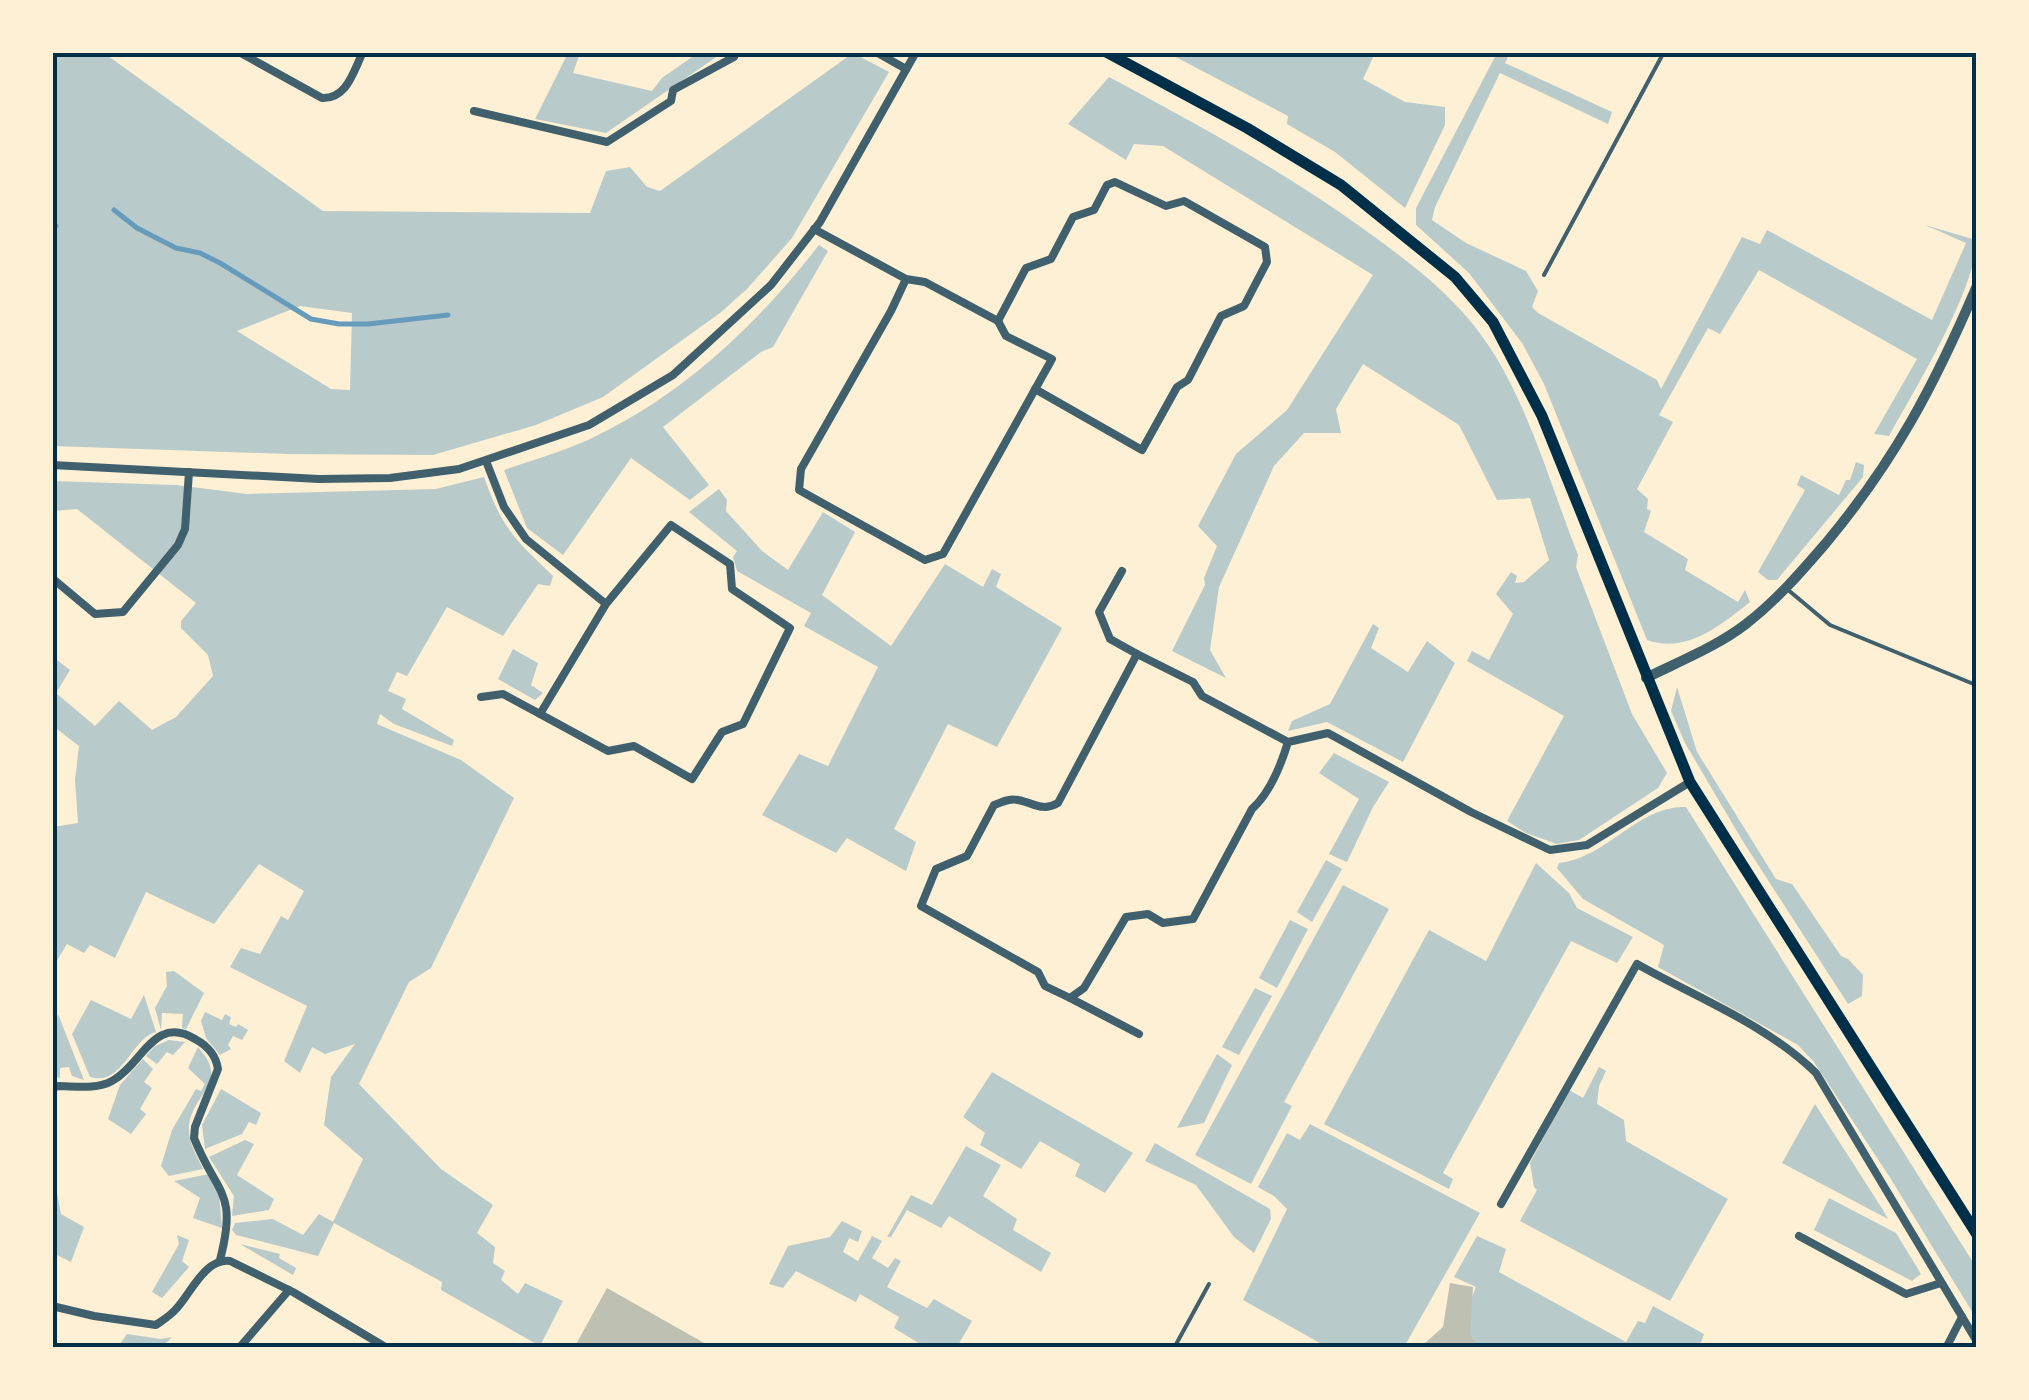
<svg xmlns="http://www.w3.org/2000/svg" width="2029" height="1400" font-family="'Zilla Slab',serif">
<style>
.green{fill:#b9caca;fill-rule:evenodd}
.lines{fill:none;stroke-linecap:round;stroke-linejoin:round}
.stream{stroke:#669bbc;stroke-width:5}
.building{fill:#bec0b2}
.service{stroke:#3f606c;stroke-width:4}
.minor{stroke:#3f606c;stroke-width:8}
.tertiary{stroke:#3f606c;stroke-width:10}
.secondary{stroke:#003049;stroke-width:11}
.neatline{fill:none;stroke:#003049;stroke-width:4}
</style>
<rect width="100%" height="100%" fill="#fdf0d5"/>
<!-- green -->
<g class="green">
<path d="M53,52L104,53L323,211L590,213L606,171L630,167L647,187L660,191L853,53L889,72L792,238L747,289L720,313L603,397L536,425L433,455L287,454L53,446ZM300,306L352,313L350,390L331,389L237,331Z"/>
<path d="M568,53H580L573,73L652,91L662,78L692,57L681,53H722L606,133L535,119Z"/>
<path d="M1168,53H1375L1363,79L1405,102L1445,107V125L1405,208L1335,152L1287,124L1288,116Z"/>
<path d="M1497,53H1510L1505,63L1612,112L1608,124L1500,73L1435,207L1432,220L1466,243L1526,271L1538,291L1532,307L1538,313L1657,380L1661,389L1742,237L1760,244L1767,230L1932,320L1966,243L1925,225L1976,240C1977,288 1914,391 1889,436L1874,434L1917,359L1759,270L1720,334L1708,328L1659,415L1673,422L1637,489L1648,499L1647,509L1651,511L1644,532L1688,559L1685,570L1738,602L1745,590L1750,602C1720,626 1686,654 1647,640L1544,384L1522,343L1469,273L1416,225V208Z"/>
<path d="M1109,77C1197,124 1283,171 1365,230C1416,267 1462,301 1496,357C1532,417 1552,489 1578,555L1576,567L1632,714L1667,773L1658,788L1579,840L1557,844L1526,833L1507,821L1564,716L1467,661L1472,651L1489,660L1513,614L1496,594L1511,572L1517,576L1515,583L1524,582L1549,560L1530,498L1497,500L1459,425L1363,364L1336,409L1341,433H1304L1274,466L1219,587L1210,650L1226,678L1172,651L1205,585L1204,578L1217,546L1198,526L1236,454L1287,410L1373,275L1163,146L1134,144L1126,160L1068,124Z"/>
<path d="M819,245L828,251L773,347L761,352L663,427L709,485L690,500L631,458L563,555L527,528L504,470C535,459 569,450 598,435C687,392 759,322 819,245Z"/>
<path d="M1856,462L1864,465L1863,477L1777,580H1768L1758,572L1805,490L1797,485L1801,475L1839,495L1846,480H1850Z"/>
<path d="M484,477C503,530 514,538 553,576L550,586L538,584L503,636L447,607L407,676L397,672L388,691L406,699L402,709L454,740L452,746L394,724L380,714L377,724L461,760L514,798L431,968L409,982L359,1084L441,1169L493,1205L477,1233L495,1247L493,1263L505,1271L501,1280L518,1294L525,1283L563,1301L540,1346L441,1290L442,1282L334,1223L318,1256L236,1235L232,1230L235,1223L273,1219L303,1235L319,1214L333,1222L363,1159L324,1125L331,1077L355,1044L325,1054L312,1047L300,1073L284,1061L307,1006L230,967L241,948L260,954L281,916L288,920L304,891L259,864L214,924L146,892L115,958L90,945L84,953L67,944L53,967V827L78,823L75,780L79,746L53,726V657L70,670L56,693L95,726L119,701L152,730L176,717L213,676L208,655L181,628V621L196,603L77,509L53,511V481L176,485L247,494L436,489Z"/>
<path d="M719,489L727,500L726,511L762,551L788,570L823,512L855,532L822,595L891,646L945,564L983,587L992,569L1001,574L996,587L1062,628L997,747L948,724L894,829L916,842L906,871L847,838L836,853L762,815L799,754L828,766L878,667L804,626L811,613L737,571L733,557L737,551L689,512Z"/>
<path d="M1373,624L1379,628L1371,648L1408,672L1427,641L1455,663L1403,762L1327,722L1288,731L1292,721L1330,704Z"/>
<path d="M513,649L538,663L531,685L543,693L535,700L498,679Z"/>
<path d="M1677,687L1697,752L1776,879L1792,884L1841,956L1848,959L1863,975L1862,996L1848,1004L1742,840L1685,743L1671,711Z"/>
<path d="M1334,753L1389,782L1373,807L1347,862L1329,854L1359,799L1319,773Z"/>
<path d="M1686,807L1976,1267V1318L1889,1176L1814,1062L1798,1045L1658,967L1664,945L1583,899L1557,868L1559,863C1607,858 1638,805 1686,807Z"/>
<path d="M1326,860L1342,869L1312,922L1297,912Z"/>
<path d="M1536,863L1569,893L1577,908L1633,937L1617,963L1571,941L1443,1173L1453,1179L1449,1189L1324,1124L1429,930L1486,961Z"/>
<path d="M1343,885L1389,909L1284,1102L1292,1106L1251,1184L1195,1155Z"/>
<path d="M1290,920L1308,929L1277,988L1259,978Z"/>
<path d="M174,971L204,993L186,1029L182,1028L183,1014L162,1013L161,1030L155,1008L167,986L166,972Z"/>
<path d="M1255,988L1272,996L1239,1055L1222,1047Z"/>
<path d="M144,995L156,1032C131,1038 123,1087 90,1077L72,1034L91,1000L131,1019Z"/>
<path d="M205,1012L222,1020L225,1014L231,1017L229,1024L236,1027L238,1024L248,1030L242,1040L233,1036L228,1045L231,1049L220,1055L206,1038L201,1021Z"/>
<path d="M58,1014L84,1080L72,1076L69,1067L60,1068V1078L53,1076V1031Z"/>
<path d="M169,1040L185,1042L173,1055L167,1052L157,1064L146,1056L155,1046Z"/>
<path d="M198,1047C232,1084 189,1094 189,1130C189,1144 197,1156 203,1169L169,1176L161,1166L172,1130L196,1089L201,1091L205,1084L188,1068Z"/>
<path d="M1217,1054L1232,1065L1204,1123L1177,1128Z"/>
<path d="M143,1059L153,1069L144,1082L152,1088L140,1109L146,1114L131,1134L108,1119L120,1085Z"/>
<path d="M1599,1067L1606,1071L1599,1086L1597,1104L1624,1120L1626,1141L1728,1199L1670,1301L1520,1221L1537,1190L1534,1187L1530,1163L1569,1090L1583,1098Z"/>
<path d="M992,1072L1133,1153L1105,1193L1075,1176L1080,1164L1040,1141L1021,1169L980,1145L985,1133L963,1117Z"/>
<path d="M221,1089L261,1113L256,1125L249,1122L242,1134L205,1149L202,1125Z"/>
<path d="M1815,1104L1883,1210L1888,1219L1782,1163Z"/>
<path d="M1310,1124L1480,1213L1404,1347H1327L1243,1300L1287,1209L1274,1196L1258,1187L1287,1133L1300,1140Z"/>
<path d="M245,1140L254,1144L237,1175L274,1199L269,1210L232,1216L234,1196L209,1157Z"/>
<path d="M1155,1143L1270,1209L1271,1219L1254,1253L1234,1237L1196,1185L1145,1161Z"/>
<path d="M966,1146L1001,1165L983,1196L1017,1219L1013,1230L1051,1253L1041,1272L949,1216L941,1228L907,1210L891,1237H887L911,1195L932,1205Z"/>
<path d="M209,1174L219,1194L222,1228L193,1218L200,1198L174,1181Z"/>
<path d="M53,1189L57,1193L61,1214L84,1227L71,1262L53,1253C61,1233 52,1211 53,1189Z"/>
<path d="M1829,1198L1896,1233L1921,1274L1912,1281L1814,1230Z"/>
<path d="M842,1221L862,1231L858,1242L849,1238L843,1252L858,1261L872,1236L882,1241L872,1258L888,1268L895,1258L901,1261L887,1287L927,1308L934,1299L972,1321L957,1347H925L894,1328L899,1317L860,1294L856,1302L796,1271L783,1288L769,1284L788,1246L830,1237Z"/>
<path d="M177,1235L189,1240L182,1261L189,1267L162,1298L152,1292L179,1244Z"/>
<path d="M1477,1236L1506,1249L1499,1272L1626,1342L1638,1321L1645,1323L1653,1306L1704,1334L1699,1348H1415L1417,1344L1456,1337L1476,1287L1454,1277Z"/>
<path d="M240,1244L280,1254L279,1258L296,1268L293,1275Z"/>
<path d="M127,1334L161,1339L172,1337L162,1347H118Z"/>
</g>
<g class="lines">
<!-- stream -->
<g class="stream">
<path d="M114,210L137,228L176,248L200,253L220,263L311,319L339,324H368L448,315"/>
<path d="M52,225L56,226"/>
</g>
</g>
<!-- building -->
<g class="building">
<path d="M1450,1283L1473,1287L1470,1335L1479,1348H1425L1424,1344L1443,1327Z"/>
<path d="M607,1288L713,1348H574Z"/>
</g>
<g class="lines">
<!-- service -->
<g class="service">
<path d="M1544,275L1664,52"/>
<path d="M1787,589L1830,625L1976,685"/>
<path d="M1174,1348L1209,1284"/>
</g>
<!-- minor -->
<g class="minor">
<path d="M239,52L322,98C347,99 353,72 363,52"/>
<path d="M876,52L906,69"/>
<path d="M474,111L607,142L671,101L673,90L734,57L736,52"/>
<path d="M814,229L906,279L925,282L998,321L1006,336L1052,359L943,554L925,560L799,490L801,469L891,311L906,279"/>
<path d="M998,321L1026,268L1051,259L1073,217L1094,210L1107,185L1115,182L1166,206L1184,201L1265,247L1267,262L1244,306L1221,316L1188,380L1177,387L1142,450L1035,389"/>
<path d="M486,461L504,507L526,539L606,604L671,525L730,564L732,589L790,628L743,724L722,732L692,779L634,746L608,751L540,714L606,604"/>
<path d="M52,465L319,479L390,478L459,469L589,425L673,375L771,285L820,222L916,52"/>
<path d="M1122,571L1099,612L1110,639L1137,654"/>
<path d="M52,578L95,614L123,612L178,545L185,529L189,472"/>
<path d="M481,697L503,694L540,714"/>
<path d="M1288,742L1202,696L1193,682L1137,654L1058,803C1042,812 1034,803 1018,800C1010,798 1002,802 994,805L967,856L936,869L921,906L1038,972L1045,986L1070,998L1084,988L1126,917L1148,914L1163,923L1193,919L1252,809C1270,793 1281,765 1288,742L1328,733L1471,812L1550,850L1587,845L1690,782"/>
<path d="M1070,998L1139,1034"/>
<path d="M52,1090L57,1086C74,1086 96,1090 112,1081C142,1065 154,1014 195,1039C208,1046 216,1055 218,1069L195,1127L194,1138C217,1196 238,1190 220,1260"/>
<path d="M1501,1204L1637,964C1697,998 1766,1024 1816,1073L1976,1340"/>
<path d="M1799,1236L1906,1294L1941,1283"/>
<path d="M52,1306L94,1316L156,1325C163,1320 170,1316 176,1309C191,1293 205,1258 230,1261L293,1292L387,1348"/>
<path d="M239,1348L289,1290"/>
<path d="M1946,1348L1962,1317"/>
</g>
<!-- tertiary -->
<path class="tertiary" d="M1646,678C1680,661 1716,647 1746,624C1777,600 1801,572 1826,543C1895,460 1934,386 1976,288"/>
<!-- secondary -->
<path class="secondary" d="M1106,52L1247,128L1341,185L1455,277L1493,322L1542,416L1690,782L1976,1233"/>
</g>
<!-- border -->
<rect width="2029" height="1400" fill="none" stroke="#fdf0d5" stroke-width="110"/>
<rect x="55" y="55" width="1919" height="1290" class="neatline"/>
</svg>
